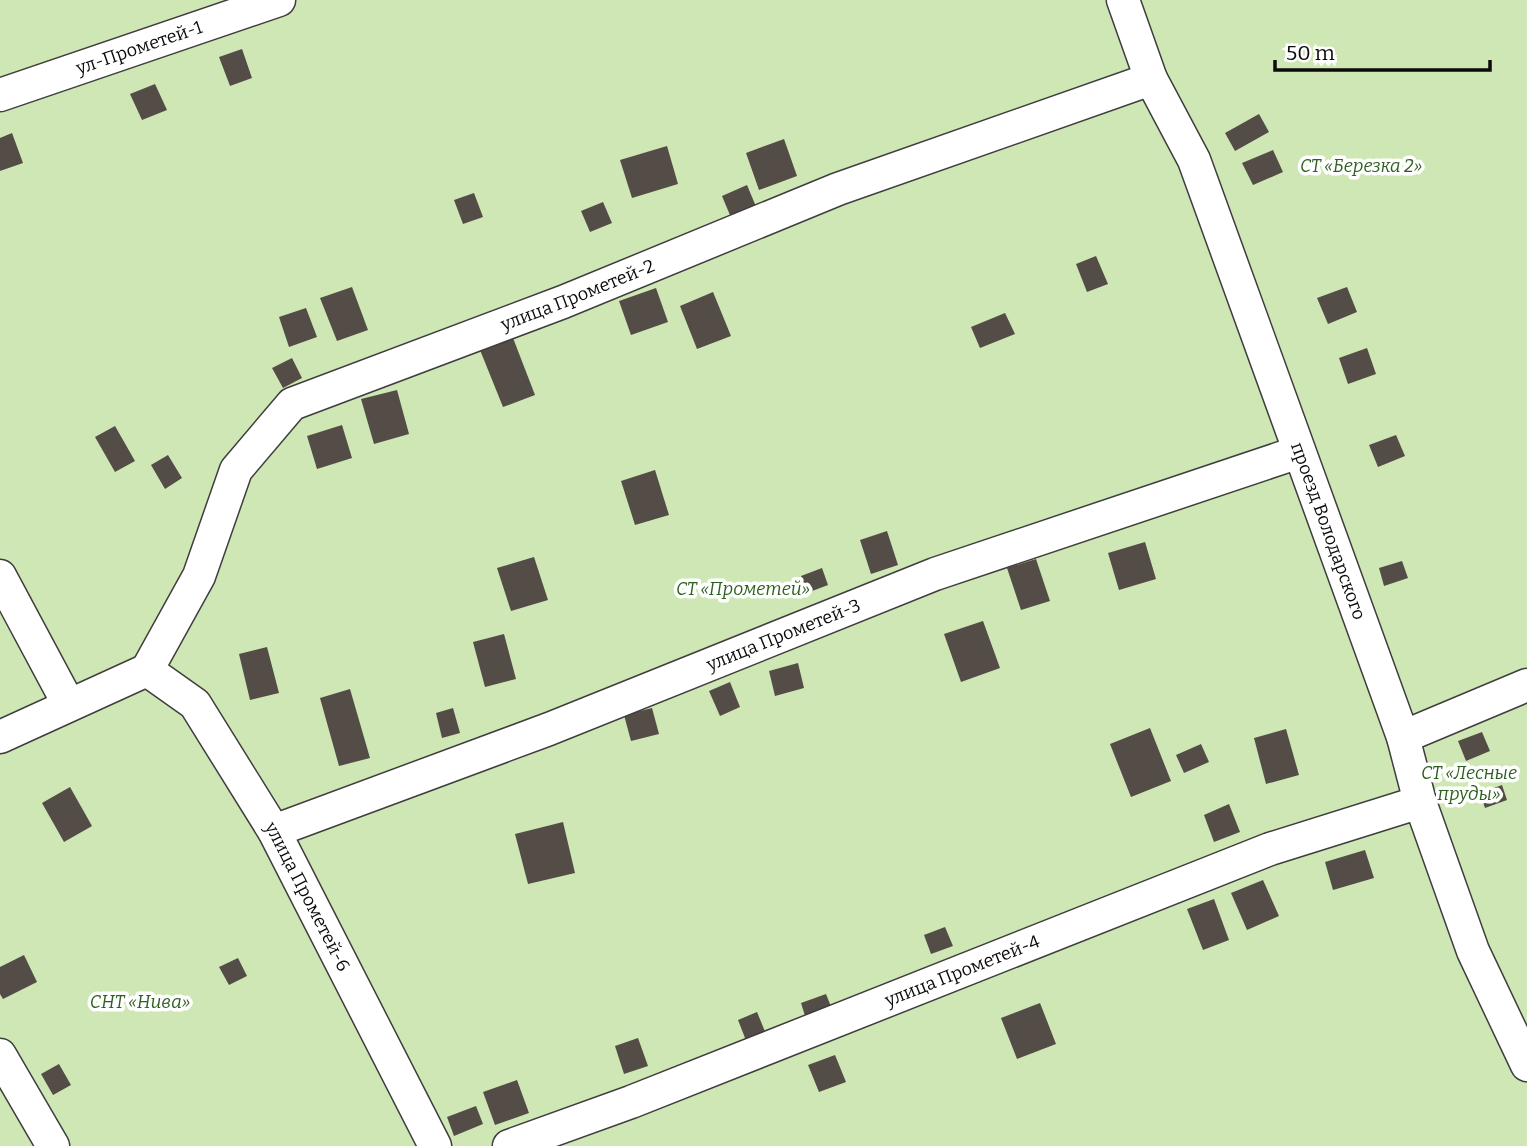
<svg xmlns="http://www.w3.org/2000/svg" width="1527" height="1146" font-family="Bitter,serif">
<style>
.green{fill:#cfe7b5}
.building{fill:#534c47}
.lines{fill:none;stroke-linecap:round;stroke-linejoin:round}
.minor-casing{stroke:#3e3e3e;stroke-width:35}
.minor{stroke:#fff;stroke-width:32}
.labels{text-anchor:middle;stroke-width:7;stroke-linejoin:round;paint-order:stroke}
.street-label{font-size:18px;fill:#0b0b0b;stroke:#fff}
.park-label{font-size:18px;font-style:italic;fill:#2d5f1e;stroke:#fff}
</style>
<rect width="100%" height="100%" fill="#fefae9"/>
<!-- green -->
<rect class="green" x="0" y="0" width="1527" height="1146"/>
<!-- building -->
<g class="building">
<path d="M242,49L252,78L230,86L219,57Z"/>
<path d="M155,84L167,110L142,120L130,94Z"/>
<path d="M1259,114L1269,132L1235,151L1225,133Z"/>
<path d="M12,133L23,163L0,171V138Z"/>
<path d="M784,139L797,176L759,190L746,153Z"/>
<path d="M667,146L678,184L632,198L620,160Z"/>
<path d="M1273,150L1283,172L1253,185L1242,163Z"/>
<path d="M747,185L757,209L732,220L722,196Z"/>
<path d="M474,193L483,217L463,224L454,200Z"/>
<path d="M603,202L612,223L590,232L581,211Z"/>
<path d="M1096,256L1108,284L1087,292L1076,264Z"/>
<path d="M352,287L368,330L337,341L320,298Z"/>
<path d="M1347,287L1357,312L1328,324L1317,298Z"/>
<path d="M656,288L668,322L631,335L619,301Z"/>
<path d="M713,292L731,336L697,349L680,306Z"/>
<path d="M306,308L317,337L289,347L279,317Z"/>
<path d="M1005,313L1015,334L980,348L971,327Z"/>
<path d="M513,338L535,395L503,407L480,350Z"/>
<path d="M1367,348L1376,374L1348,384L1339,358Z"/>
<path d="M292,358L302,378L283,388L272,368Z"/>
<path d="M397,390L409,434L374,444L361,399Z"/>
<path d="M342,425L352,458L317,469L307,436Z"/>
<path d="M115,426L135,461L115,472L95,437Z"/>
<path d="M1396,435L1405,456L1378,467L1369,445Z"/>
<path d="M168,455L182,478L165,489L151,465Z"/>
<path d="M655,470L669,515L635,525L621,481Z"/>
<path d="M887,531L898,565L871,574L860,540Z"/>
<path d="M1145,542L1156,579L1119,590L1108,553Z"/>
<path d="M534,557L548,600L511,611L497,568Z"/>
<path d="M1036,559L1050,601L1021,610L1007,568Z"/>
<path d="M1402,561L1408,578L1384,586L1379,568Z"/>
<path d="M822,568L828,585L807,593L801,576Z"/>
<path d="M983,621L1000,668L961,682L944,634Z"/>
<path d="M504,634L516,679L485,687L473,642Z"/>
<path d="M267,647L279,693L250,700L239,654Z"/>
<path d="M798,663L804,688L775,696L769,671Z"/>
<path d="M730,682L740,707L720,716L709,691Z"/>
<path d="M350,689L370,758L339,766L320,698Z"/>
<path d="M453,708L460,733L442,738L436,713Z"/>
<path d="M652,708L659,734L631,741L624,715Z"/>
<path d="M1150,728L1171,781L1131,797L1110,744Z"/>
<path d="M1286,729L1299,775L1266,784L1254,738Z"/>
<path d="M1482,732L1490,751L1466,761L1458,741Z"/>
<path d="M1201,744L1209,762L1184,773L1176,755Z"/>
<path d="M1502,785L1507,800L1485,808L1480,793Z"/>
<path d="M70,787L92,826L64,842L42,803Z"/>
<path d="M1229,804L1240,832L1214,842L1204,815Z"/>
<path d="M563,822L575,873L528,884L515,834Z"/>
<path d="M1365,850L1374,878L1333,890L1325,862Z"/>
<path d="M1263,880L1279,916L1247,930L1231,893Z"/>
<path d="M1214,899L1229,940L1203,950L1187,909Z"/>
<path d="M945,927L953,946L931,954L924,935Z"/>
<path d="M24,955L37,982L3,999L0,994V967Z"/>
<path d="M238,958L247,976L229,985L219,967Z"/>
<path d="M826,994L832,1009L806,1019L801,1003Z"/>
<path d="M1040,1003L1056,1044L1017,1059L1001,1018Z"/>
<path d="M757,1012L766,1034L747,1043L738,1020Z"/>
<path d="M638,1038L648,1066L624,1074L615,1046Z"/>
<path d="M835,1055L846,1082L819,1092L808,1065Z"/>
<path d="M59,1064L71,1085L53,1095L41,1074Z"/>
<path d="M517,1080L529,1113L495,1125L483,1092Z"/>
<path d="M476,1106L483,1124L454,1136L447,1117Z"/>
</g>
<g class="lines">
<!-- minor casing -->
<g class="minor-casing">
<g id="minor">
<path id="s1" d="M1123,0L1151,79L1194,160L1403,737L1420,802L1473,951L1527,1065"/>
<path id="s2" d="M0,95L279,0"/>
<path d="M0,576L69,705"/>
<path id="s3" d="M147,670L199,576L236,470L292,404L563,302L838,189L1151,79"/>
<path id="s4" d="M147,670L195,704L274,831L435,1146"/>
<path d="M0,737L147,670"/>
<path d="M1403,737L1527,685"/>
<path id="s5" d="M274,831L549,729L935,574L1299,452"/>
<path d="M0,1055L53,1146"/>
<path id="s6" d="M509,1146L631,1102L1270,849L1420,802"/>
</g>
</g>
<!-- minor -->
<use href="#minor" class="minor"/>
</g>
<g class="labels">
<!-- street labels -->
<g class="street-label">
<text dy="6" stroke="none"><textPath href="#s2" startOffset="147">ул-Прометей-1</textPath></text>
<text dy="6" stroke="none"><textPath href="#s3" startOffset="612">улица Прометей-2</textPath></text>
<text dy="6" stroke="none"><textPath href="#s1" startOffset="570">проезд Володарского</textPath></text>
<text dy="6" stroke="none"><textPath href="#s5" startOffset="546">улица Прометей-3</textPath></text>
<text dy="6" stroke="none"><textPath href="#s4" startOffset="282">улица Прометей-6</textPath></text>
<text dy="6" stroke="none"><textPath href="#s6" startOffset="486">улица Прометей-4</textPath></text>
</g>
<!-- park labels -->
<g class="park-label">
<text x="1361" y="172">СТ «Березка 2»</text>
<text x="743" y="595">СТ «Прометей»</text>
<text x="1469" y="779">СТ «Лесные<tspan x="1469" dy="21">пруды»</tspan></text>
<text x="140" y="1008">СНТ «Нива»</text>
</g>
</g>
<!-- scale -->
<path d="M1275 60v10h215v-10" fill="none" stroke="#0b0b0b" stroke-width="3.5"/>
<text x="1286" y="60" font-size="21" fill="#0b0b0b" stroke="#ffffff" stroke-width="5" paint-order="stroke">50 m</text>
</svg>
